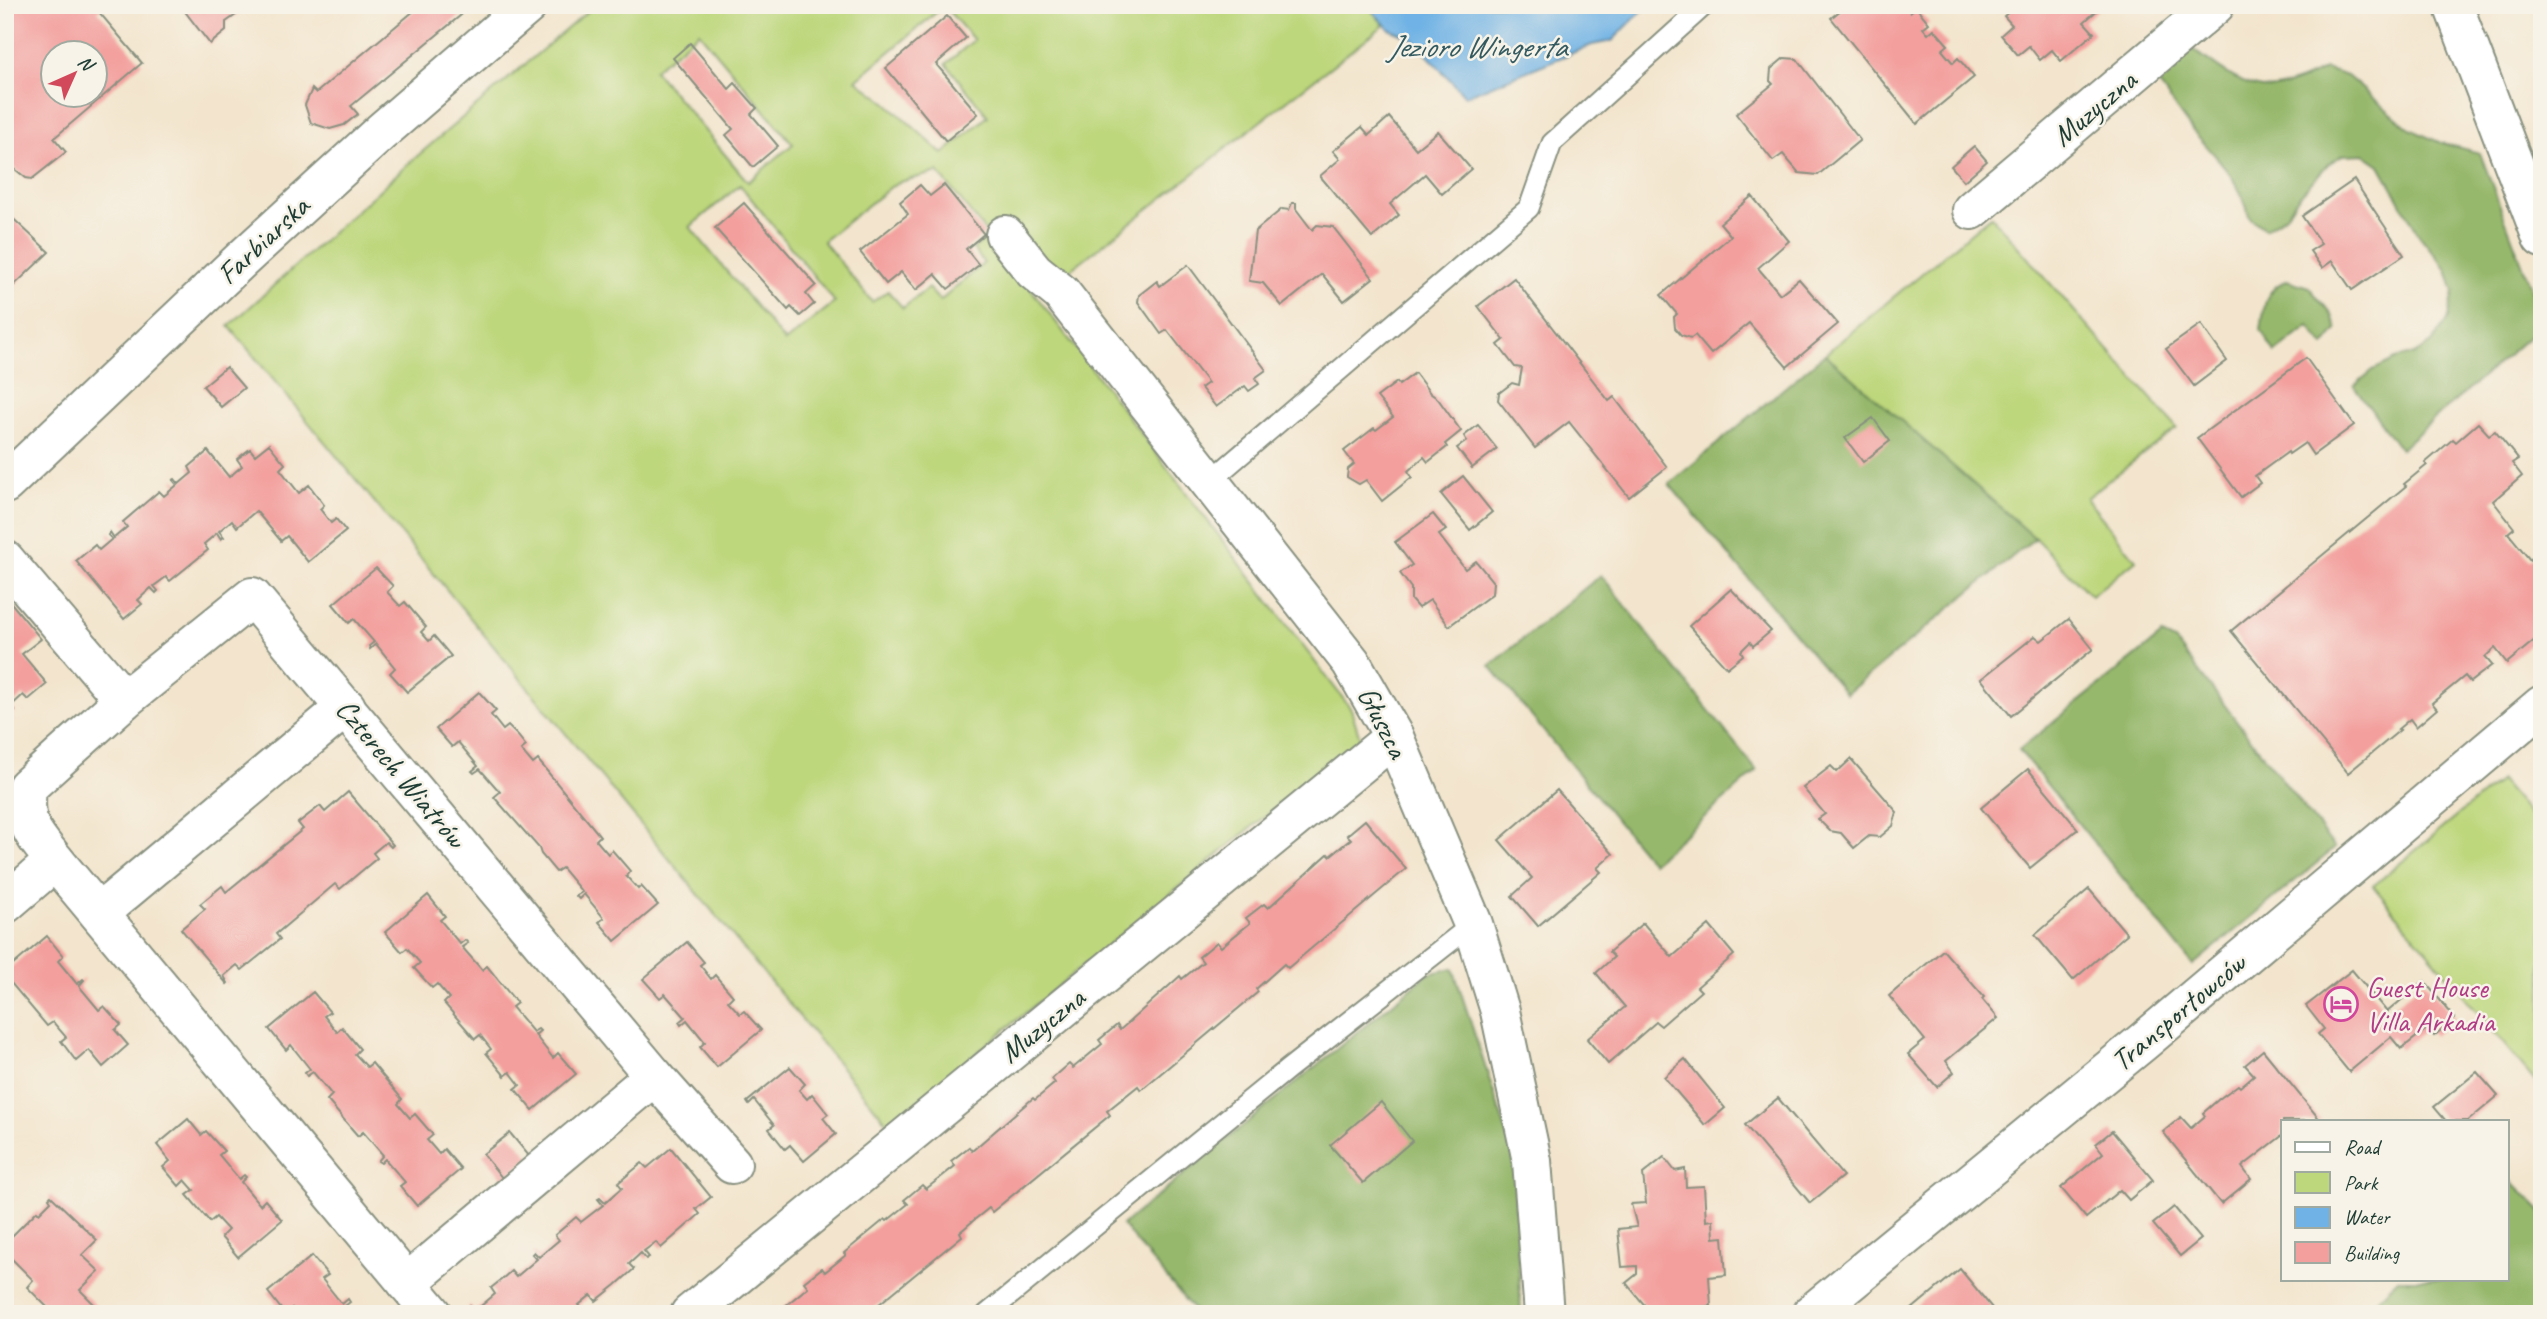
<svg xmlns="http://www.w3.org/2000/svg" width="2547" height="1319" font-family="Caveat,sans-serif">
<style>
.green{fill:#bdd77c;stroke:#6e8a58;stroke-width:2;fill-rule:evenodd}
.forest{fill:#96b86c;stroke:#5a7a50;stroke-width:2}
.water{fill:#70b2e5;stroke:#48788c;stroke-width:2}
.building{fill:#f39f9d;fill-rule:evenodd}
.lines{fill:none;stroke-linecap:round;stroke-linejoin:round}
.service-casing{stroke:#899180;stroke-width:23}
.minor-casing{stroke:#899180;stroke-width:42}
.service{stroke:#fff;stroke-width:19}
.minor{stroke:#fff;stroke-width:38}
.labels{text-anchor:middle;stroke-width:5;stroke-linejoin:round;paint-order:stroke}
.street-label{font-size:30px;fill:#1f3d34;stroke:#f7f3e8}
.hotel-label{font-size:30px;fill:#b23c85;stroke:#f7f3e8;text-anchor:start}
.water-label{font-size:32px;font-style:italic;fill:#335a60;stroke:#f7f3e8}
</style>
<rect width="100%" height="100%" fill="#f7f3e8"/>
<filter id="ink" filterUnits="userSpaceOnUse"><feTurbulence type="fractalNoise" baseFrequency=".0143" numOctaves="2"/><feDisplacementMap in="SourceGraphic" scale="14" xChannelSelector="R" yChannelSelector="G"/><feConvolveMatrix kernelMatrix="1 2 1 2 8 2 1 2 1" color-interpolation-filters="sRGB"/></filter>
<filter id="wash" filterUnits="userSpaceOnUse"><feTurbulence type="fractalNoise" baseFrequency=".00686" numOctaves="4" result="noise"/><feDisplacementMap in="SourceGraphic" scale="28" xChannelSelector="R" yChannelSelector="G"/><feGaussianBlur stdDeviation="1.57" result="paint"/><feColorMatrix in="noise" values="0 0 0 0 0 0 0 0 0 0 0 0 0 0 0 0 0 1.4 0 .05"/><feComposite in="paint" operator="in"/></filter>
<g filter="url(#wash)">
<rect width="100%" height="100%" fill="#f3e5cd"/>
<!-- green -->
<g class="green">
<path d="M595,5H883L889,8L914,5H1367L1384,25L1070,270L1047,269L995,242L1351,709L1360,738L889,1125L229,326L408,164ZM944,6L974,40L946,64L988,116L943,154L887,103L856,80ZM699,32L793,144L748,182L654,70ZM938,172L989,236L973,249L984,263L940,301L928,288L903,308L888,291L872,302L823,241L896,183ZM740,185L835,302L785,342L690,227Z"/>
<path d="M1991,216L2177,428L2086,498L2136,560L2091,596L2035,538L1825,354Z"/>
<path d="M2500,780L2542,829V1090L2373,886Z"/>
</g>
<!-- forest -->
<g class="forest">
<path d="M2193,49C2214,65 2247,92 2275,88C2293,85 2310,76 2326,69L2347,76L2410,129L2441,143L2480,153L2542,317V325L2400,449L2354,386L2373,370L2396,359L2414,354L2432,343L2448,318L2454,292L2447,270L2419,235L2380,165L2364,154L2343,155L2328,164L2299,196L2286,215L2265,229L2249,217C2243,183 2215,155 2192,130C2179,114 2168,97 2156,80Z"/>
<path d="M2287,280L2309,287L2332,315L2337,330L2324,346L2309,326L2275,353L2261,330C2265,305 2262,292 2287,280Z"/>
<path d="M1825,354L2035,538L1846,694L1669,484Z"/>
<path d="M1601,575L1757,771L1652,863L1490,666Z"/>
<path d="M2162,635L2175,641L2335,848L2193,965L2019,750Z"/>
<path d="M1453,968L1513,1152L1521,1314H1197L1122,1225L1428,974Z"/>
<path d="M2507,1176L2542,1212V1314H2361L2398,1279H2507Z"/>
</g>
<!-- water -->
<path class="water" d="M1367,5H1648L1612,41L1592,45L1465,96L1413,39L1389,29Z"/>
<g id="blocks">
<!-- building -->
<g class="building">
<path d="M5,5H106L98,11L142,63L54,138L66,152L32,179L26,178L5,161ZM52,52H94V94H52Z"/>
<path d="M180,5H258L251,11L246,12L243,10L226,22V31L210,44Z"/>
<path d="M421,5H453L461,15L351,106L358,114L344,125L330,129L311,123L305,105L312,89L316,93Z"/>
<path d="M1847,5H1905L1910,12L1916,7L1929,23L1923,28L1928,34L1934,29L1948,45L1942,50L1953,63L1958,58L1974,77L1917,124L1831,18Z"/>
<path d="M2017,5H2103L2084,22L2094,33L2061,61L2052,50L2040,60L2029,46L2018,55L2001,35L2012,25L2004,16Z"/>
<path d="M947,16L966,38L936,64L978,114L946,141L886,68Z"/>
<path d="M690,43L729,89L735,83L757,108L751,114L778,146L753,167L726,135L733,129L673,58Z"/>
<path d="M1784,58L1797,59L1860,140L1818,175L1799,173L1783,154L1773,161L1736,114L1773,84L1770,81L1771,69Z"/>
<path d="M1389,117L1416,149L1438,131L1471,169L1442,194L1425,174L1390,204L1399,215L1372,238L1320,176L1340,159L1333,151L1362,127L1369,135Z"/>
<path d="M1974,146L1987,161L1964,181L1951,166Z"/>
<path d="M2354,180L2404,255L2352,290L2332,261L2322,268L2310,251L2321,244L2302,216Z"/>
<path d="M920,185L930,196L944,185L984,234L966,249L979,265L948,289L935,274L916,290L901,272L886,284L860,252L908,214L900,202Z"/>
<path d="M1752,196L1789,241L1758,268L1780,294L1799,279L1838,324L1787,367L1749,323L1711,354L1695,335L1691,338L1681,335L1675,328L1674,317L1677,314L1661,295L1731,236L1720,223Z"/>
<path d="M744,203L816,285L806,294L814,304L800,316L791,307L788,310L715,228Z"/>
<path d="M1292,203H1296V209L1312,230L1317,225L1333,227L1373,278L1344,301L1322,274L1282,306L1263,283L1249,281L1255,231L1282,209L1289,210Z"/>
<path d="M5,211L49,252L5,294Z"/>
<path d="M1188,265L1266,370L1255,378L1259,384L1249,391L1245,386L1216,407L1201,388L1208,383L1167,330L1161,334L1138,302L1139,295L1157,281L1160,286Z"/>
<path d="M1514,278L1609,401L1614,397L1667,467L1629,497L1569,422L1535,448L1498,400L1499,393L1512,383L1519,385L1522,368L1515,367L1498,345L1504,340L1478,306Z"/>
<path d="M2201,324L2227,361L2194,386L2166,349Z"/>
<path d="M2306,358L2354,425L2313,455L2305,443L2289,454L2288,452L2255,476L2260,483L2241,497L2197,438Z"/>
<path d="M226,367L244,388L221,407L203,386Z"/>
<path d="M1415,373L1430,393L1438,399L1461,431L1445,444L1447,447L1428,462L1424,457L1408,471L1412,477L1382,501L1366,480L1359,484L1347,477L1348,469L1354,464L1344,451L1374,428L1376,430L1393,417L1377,397L1397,382L1399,385Z"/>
<path d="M1873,418L1890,441L1863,462L1845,438Z"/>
<path d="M2478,423L2489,435L2495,431L2518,459L2512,463L2522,476L2493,501L2514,528L2508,533L2530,560L2533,557L2542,568V634L2507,663L2495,648L2485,657L2492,665L2470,682L2465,676L2432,703L2437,709L2416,727L2410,719L2398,729L2400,730L2348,773L2231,631L2406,486L2404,484L2427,465L2425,463L2453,439L2456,442Z"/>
<path d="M1478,425L1497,449L1472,468L1457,448L1467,441L1464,436Z"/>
<path d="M269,444L285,464L280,469L299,493L309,485L324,505L320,509L331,523L336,519L346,531L308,562L287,536L281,541L256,511L237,527L232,520L219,531L224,537L221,539L217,533L204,544L208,550L170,581L166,577L154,586L158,591L156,593L151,588L138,600L142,604L124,619L76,561L95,545L99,550L112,539L108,535L110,532L114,538L127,527L123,522L159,491L164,496L177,485L173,480L175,479L179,484L192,473L189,467L208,451L229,477L242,466L237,459L250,449L255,455Z"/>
<path d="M1463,476L1492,512L1470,530L1441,494Z"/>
<path d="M1433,514L1446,530L1439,535L1465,569L1476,561L1493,582L1492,594L1449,626L1430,600L1418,608L1411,600V588L1400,573L1412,565L1395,542Z"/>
<path d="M376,568L393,586L387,592L400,606L405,602L426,627L421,632L429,641L434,636L451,656L407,692L390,673L395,668L376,644L370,649L369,646L374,642L354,619L349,623L333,604Z"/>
<path d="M1731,589L1771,631L1753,646L1750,642L1741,651L1743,655L1727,668L1689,626Z"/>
<path d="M7,598L41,639L22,654L47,684L28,700L23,695L11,706L15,711L13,713L8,708L5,710Z"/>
<path d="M2069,619L2093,649L2011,716L1981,679L2035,636L2041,641Z"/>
<path d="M479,692L496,711L491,715L503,730L508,726L518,736L526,746L521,750L533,764L538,760L600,836L596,840L608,854L612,850L630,871L626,876L638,889L641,886L658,905L615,941L599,922L604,918L584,894L579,899L576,896L582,892L562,868L556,872L541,854L539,848L494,797L500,792L480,769L474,773L472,771L478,766L458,742L452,747L436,729Z"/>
<path d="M1851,759L1897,812L1893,826L1880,837L1869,836L1854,848L1841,833L1830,831L1818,819L1825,814L1803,788L1831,766L1837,772Z"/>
<path d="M2028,769L2078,829L2030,868L1981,808Z"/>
<path d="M1557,790L1613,854L1597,868L1601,872L1538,926L1512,896L1532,878L1499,840Z"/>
<path d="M348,792L393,845L391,847L386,842L373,853L377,858L340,889L335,884L289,923L276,934L280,939L242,970L237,965L224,976L228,983L227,984L181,929L205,909L200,904L222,886L226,892L303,829L298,823L320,806L325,812Z"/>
<path d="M1365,820L1406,869L1288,968L1284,964L1256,989L1258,992L1141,1090L1138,1086L1107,1111L1110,1115L992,1212L989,1208L974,1220L960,1232L962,1236L867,1314H766L774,1307L779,1311L808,1287L804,1282L822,1268L825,1272L846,1255L844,1253L885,1219L887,1221L908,1204L904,1200L922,1185L926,1189L955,1166L951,1161L969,1147L972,1151L1033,1098L1035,1100L1055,1083L1052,1079L1069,1064L1073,1068L1102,1044L1099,1040L1117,1025L1120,1030L1180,976L1182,979L1203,962L1199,957L1217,942L1221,947L1250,923L1246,918L1264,904L1268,908L1328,854L1330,856L1351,839L1347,835Z"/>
<path d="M2089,889L2127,934L2073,980L2035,935Z"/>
<path d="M428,895L445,916L440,920L460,944L465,940L468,943L462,947L482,970L487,966L517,1003L512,1007L533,1032L538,1029L540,1031L535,1035L553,1058L558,1053L576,1074L533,1110L515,1089L520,1085L510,1072L505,1076L486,1053L491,1049L480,1035L475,1039L444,1003L449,998L437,984L432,988L414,968L420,963L407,948L402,952L385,932Z"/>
<path d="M1643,923L1672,957L1709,925L1734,955L1697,987L1701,991L1661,1026L1656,1022L1608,1064L1587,1039L1625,1007L1596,973L1614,957L1609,952Z"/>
<path d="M47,936L63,956L58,961L77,984L83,979L84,980L79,986L99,1010L104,1006L121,1025L115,1030L128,1045L103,1067L89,1050L76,1061L61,1041L66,1037L53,1022L47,1026L5,976V972Z"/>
<path d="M687,942L704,962L700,965L711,979L715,975L733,996L728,1001L740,1014L744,1011L761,1030L717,1067L700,1047L705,1042L687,1020L681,1025L679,1022L685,1017L665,994L660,998L643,979Z"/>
<path d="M1943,950L1984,997L1982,999L1998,1018L1946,1061L1954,1072L1937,1087L1908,1054L1925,1040L1889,996Z"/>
<path d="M2352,970L2387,1012L2424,981L2455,1018L2434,1036L2428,1028L2401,1049L2391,1037L2349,1072L2318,1034L2324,1029L2306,1006Z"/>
<path d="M313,992L330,1012L324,1016L337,1032L342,1027L360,1049L355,1054L367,1067L372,1063L402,1099L398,1104L410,1118L415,1114L433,1135L427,1140L439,1154L444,1149L461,1169L417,1206L400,1186L405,1182L385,1159L381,1163L378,1161L383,1155L363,1132L358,1136L327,1100L332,1095L313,1072L307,1076L305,1073L310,1069L291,1045L286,1050L269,1029Z"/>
<path d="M2263,1050L2321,1121H2283V1135L2242,1167L2251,1179L2221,1204L2163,1132L2181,1117L2191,1128L2205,1116L2203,1113L2219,1099L2238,1085L2240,1087L2254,1075L2245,1065Z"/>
<path d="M1685,1059L1725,1108L1705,1125L1664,1077Z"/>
<path d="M790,1067L805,1084L799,1090L807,1099L812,1094L828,1114L823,1118L836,1134L804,1161L790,1145L785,1149L769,1129L774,1125L754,1100L749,1105L747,1102Z"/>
<path d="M2477,1072L2498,1096L2468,1121H2446L2434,1107Z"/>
<path d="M1778,1098L1843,1176L1810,1203L1745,1125Z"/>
<path d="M1381,1102L1412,1141L1363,1183L1330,1145Z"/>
<path d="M188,1119L201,1135L206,1131L224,1151L219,1155L239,1179L244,1175L246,1177L241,1182L260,1205L265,1200L282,1220L238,1257L221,1237L228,1230L216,1217L210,1222L187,1195L194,1190L185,1180L179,1186L163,1167L170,1161L157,1145Z"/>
<path d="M2112,1131L2153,1180L2129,1200L2120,1190L2086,1218L2061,1188L2103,1153L2096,1144Z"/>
<path d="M510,1133L530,1157L503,1179L483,1154Z"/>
<path d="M671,1148L711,1197L696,1209L700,1214L661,1248L656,1242L644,1251L649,1257L646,1259L641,1253L629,1264L634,1269L616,1285L596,1301L591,1295L579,1305L584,1311L581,1313L576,1308L569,1314H472L468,1307L470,1305L475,1311L495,1294L491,1288L501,1280L511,1271L516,1277L537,1259L532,1254L534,1252L539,1257L559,1240L555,1235L576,1217L581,1222L603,1205L598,1199L600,1198L605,1203L622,1188L618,1183L642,1163L647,1168Z"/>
<path d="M1664,1157L1675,1171L1685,1169L1686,1187L1704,1186L1706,1221L1713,1220L1714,1238L1723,1237L1726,1275L1709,1277L1711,1306L1699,1307L1700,1314H1652L1626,1283L1637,1274V1266L1622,1267L1618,1229L1637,1227L1631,1204L1646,1203L1643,1174Z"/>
<path d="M51,1196L97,1240L82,1255L99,1271L80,1290L104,1314H54L27,1287L33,1280L5,1252V1243L37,1211L39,1213L51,1201L49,1198Z"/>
<path d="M2174,1207L2201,1239L2180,1256L2153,1224Z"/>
<path d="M312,1256L328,1275L322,1279L342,1304L348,1299L350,1302L345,1306L351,1314H297L292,1308L285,1314L268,1292Z"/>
<path d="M1960,1269L1997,1314H1906Z"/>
</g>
</g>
</g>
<g filter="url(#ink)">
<use href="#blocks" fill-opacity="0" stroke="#899180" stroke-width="2"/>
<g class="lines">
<!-- service casing -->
<g class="service-casing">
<g id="service">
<path d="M1209,482L1529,208L1552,143L1705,5"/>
<path d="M987,1314L1288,1069L1473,924"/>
</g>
</g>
<!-- minor casing -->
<g class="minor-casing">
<g id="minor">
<path d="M2453,5L2542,238"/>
<path d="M1972,210L2215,5"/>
<path d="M1005,235L1034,271L1061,293L1351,662L1394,737L1473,924L1500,1011L1532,1161L1544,1314"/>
<path d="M5,484L240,261L381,132L528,5"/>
<path d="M5,560L124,700"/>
<path d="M5,904L55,861"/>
<path d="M99,913L346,707"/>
<path d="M407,1283L654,1076"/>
<path d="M433,1314L55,861C31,831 23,825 27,787L124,700L252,597L654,1076L732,1164"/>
<path d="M690,1314L1394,737"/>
<path d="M1811,1314L2144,1041L2542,705"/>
</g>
</g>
<!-- service -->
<use href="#service" class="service"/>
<!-- minor -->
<use href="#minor" class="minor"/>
</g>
</g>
<!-- icons -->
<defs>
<g id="hotel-ring" transform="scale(1.75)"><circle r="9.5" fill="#f7f3e8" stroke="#d1479c" stroke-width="1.5"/><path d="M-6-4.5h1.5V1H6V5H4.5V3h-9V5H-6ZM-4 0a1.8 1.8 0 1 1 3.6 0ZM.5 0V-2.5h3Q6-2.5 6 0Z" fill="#d1479c"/></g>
</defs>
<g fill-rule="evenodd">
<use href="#hotel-ring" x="2341" y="1004"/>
</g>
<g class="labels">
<!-- street labels -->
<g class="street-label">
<text transform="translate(2094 108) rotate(-40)" y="10">Muzyczna</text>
<text transform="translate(263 240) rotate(-43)" y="10">Farbiarska</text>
<text transform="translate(1383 722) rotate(63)" y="10">Głuszca</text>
<text transform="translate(401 773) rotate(50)" y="10">Czterech Wiatrów</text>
<text transform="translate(2178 1012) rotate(-40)" y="10">Transportowców</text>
<text transform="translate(1042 1025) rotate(-39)" y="10">Muzyczna</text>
</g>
<!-- hotel labels -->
<g class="hotel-label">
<text x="2366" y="997">Guest House<tspan x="2366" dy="34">Villa Arkadia</tspan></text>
</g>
<!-- water labels -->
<g class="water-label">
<text x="1477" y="57">Jezioro Wingerta</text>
</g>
</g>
<!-- margin -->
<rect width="2547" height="1319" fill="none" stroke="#f7f3e8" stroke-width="28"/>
<!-- legend -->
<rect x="2281" y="1120" width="228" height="161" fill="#f7f3e8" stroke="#a1aaa0" stroke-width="2"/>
<rect x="2295" y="1142" width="35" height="10" fill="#ffffff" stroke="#a1aaa0" stroke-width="2"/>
<text x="2344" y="1154" font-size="21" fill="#1f3d34">Road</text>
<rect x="2295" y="1172" width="35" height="21" fill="#bdd77c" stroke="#a1aaa0" stroke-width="2"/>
<text x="2344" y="1190" font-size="21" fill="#1f3d34">Park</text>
<rect x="2295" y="1207" width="35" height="21" fill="#70b2e5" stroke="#a1aaa0" stroke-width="2"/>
<text x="2344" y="1224" font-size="21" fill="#1f3d34">Water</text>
<rect x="2295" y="1242" width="35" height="21" fill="#f39f9d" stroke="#a1aaa0" stroke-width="2"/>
<text x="2344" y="1260" font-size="21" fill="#1f3d34">Building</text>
<!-- north arrow -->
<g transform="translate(74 74) rotate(45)"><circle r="33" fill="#f7f3e8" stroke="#a1aaa0" stroke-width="2"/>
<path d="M0-5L12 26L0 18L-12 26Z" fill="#d1495b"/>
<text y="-10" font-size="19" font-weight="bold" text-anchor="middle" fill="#1f3d34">N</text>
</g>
</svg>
